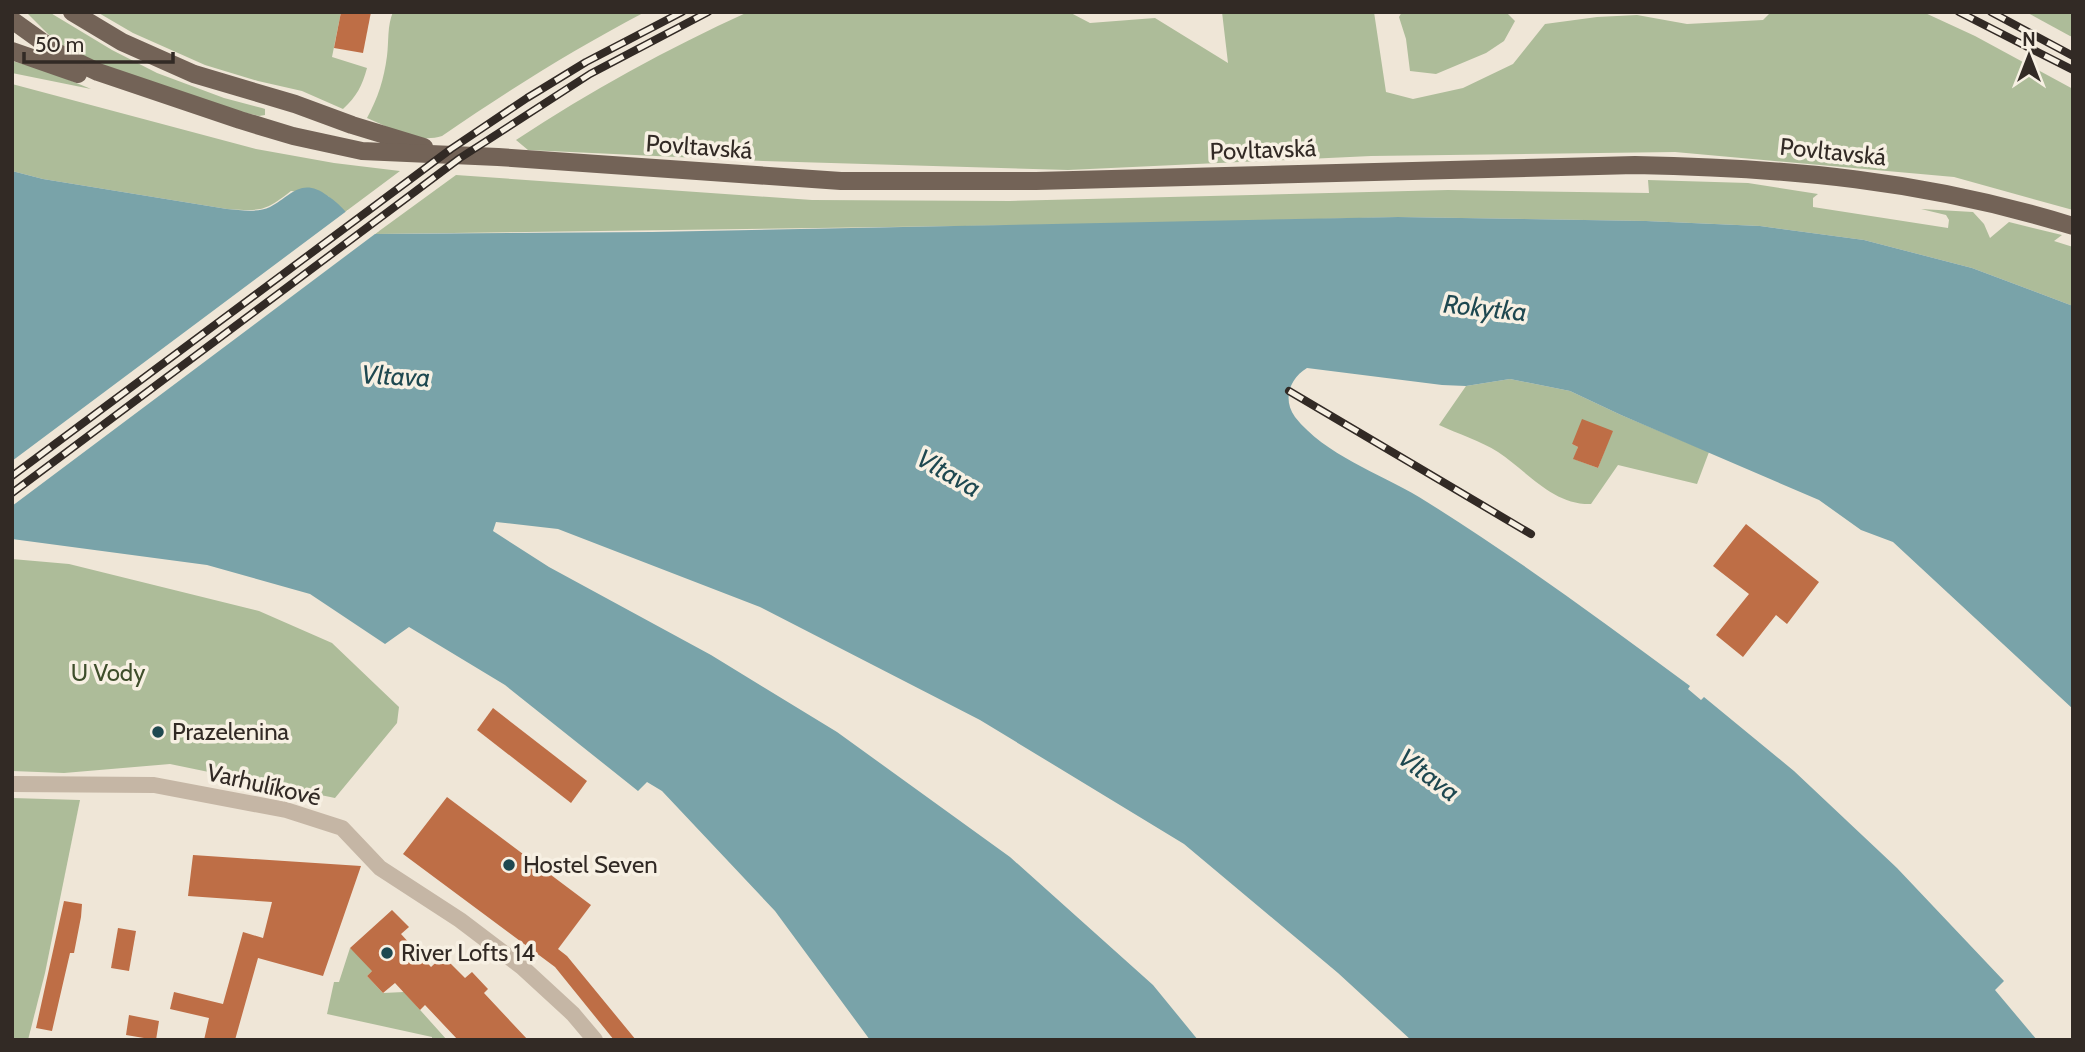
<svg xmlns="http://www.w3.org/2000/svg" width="2085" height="1052" font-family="Cabin,sans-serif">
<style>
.green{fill:#adbc99;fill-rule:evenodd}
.water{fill:#79a3a9;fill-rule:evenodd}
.pier{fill:#efe6d7;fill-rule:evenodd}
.building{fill:#be6e46}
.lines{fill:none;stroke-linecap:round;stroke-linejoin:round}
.street{stroke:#c5b6a5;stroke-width:16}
.primary{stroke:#736357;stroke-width:18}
.rail-casing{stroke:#322a25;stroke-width:8}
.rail{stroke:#f7f0e3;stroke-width:5;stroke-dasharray:16;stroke-linecap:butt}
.poi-dot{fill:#1e4850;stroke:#f7f0e3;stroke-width:2.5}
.labels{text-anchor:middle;stroke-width:7;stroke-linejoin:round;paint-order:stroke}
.street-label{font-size:24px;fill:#322a25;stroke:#f7f0e3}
.park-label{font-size:24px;fill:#3e4e2b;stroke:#f7f0e3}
.poi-label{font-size:24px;fill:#322a25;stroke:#f7f0e3;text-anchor:start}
.water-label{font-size:26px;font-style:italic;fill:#1e4850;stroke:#f7f0e3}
</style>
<rect width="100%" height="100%" fill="#efe6d7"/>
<!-- green -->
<g class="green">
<path d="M26,12H49L112,50L157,73L224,98L262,108L265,109V115L259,116L225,108L112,70L58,44Z"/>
<path d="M97,12H341L332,57L367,68C362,86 357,96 343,109L302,91L258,81L205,65L133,33Z"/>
<path d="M393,12H645C573,50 510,89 442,136C416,144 391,128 367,118C378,98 384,79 387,56C389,41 387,26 393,12Z"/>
<path d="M748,12H1069L1090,23L1155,18L1228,63L1222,12H1374L1386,92L1413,99L1463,88L1513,64L1545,24L1597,17L1637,15L1687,24L1763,20L1771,12H1923L1975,36L2073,89V210L1954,177L1675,152L1371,156L1068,170L763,161L528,150L516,140C590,91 667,49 748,12Z"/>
<path d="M1402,12H1506L1515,21L1504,41L1486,53L1436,74L1410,71L1406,39L1399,17Z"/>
<path d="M2026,12H2073V37L2070,36Z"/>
<path d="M12,61L45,70L91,89L12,73Z"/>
<path d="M12,84L256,149L334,163L400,171L345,212L328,196L291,191C264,212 261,211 227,209L43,179L12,171Z"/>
<path d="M456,175L812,200L1010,201L1448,190L1649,193L1648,180L1748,183L1818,194L1813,198V207L1948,228L1949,220L1946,215L1921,209L1973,212L1984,224L1990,238L2009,222L2062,235L2054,241L2073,247V306L1972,268L1864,240L1760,226L1646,221L1398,217L1116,224L375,234Z"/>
<path d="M1510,379L1570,391L1621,415L1709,452L1697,484L1618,465L1591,504C1553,505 1528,472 1498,452C1481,441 1458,434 1439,425L1466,386ZM1612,431L1598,468L1574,459L1578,447L1572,444Z"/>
<path d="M12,559L69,564L259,611L332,643L399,707L397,723L335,798L170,764L64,773L12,771Z"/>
<path d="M12,798L80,800L45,973L28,1040H12Z"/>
<path d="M350,948L374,969L367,976L383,993L404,992L447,1040H432V1037L327,1014L334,982H339Z"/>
</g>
<!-- water -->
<path class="water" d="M12,171L43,179L227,209C240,210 258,213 270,207C291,196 301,176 328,196C342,205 354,222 366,234L652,232L1398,217L1646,221L1760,226L1864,240L1972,268L2073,306V709L1893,542L1861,530L1819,500L1621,415L1570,391L1510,379L1466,386L1442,385L1307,368C1290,378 1282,399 1295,417C1325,455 1379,473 1419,497C1513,555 1602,621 1690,686L1688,689L1701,700L1704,697L1794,771L1897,868L2004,981L1995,990L2037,1040H1411L1338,973L1184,844L980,720L760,607L558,529L496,522L493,531L549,567L711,655L837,732L1010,857L1153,985L1198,1040H870L775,911L662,791L647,782L638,791L505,685L409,627L385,644L310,594L207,565L12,539V488L24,487L28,471L12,467ZM207,329L215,342L210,349H195L193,333Z"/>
<!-- pier -->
<path class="pier" d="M348,210L361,227L367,231H379L12,506V484L20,485L26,478L25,473L20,469L12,471V461ZM203,331L208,333L211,341L208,346L203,348L197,346L195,338L198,333Z"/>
<!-- building -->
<g class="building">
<path d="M341,12H371L363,53L334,48Z"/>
<path d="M1582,419L1613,431L1598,468L1573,459L1578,447L1572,444Z"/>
<path d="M1746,524L1819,582L1787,624L1776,615L1743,657L1716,635L1749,594L1713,566Z"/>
<path d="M493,708L587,781L571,803L477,730Z"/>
<path d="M447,797L591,905L558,949L567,956L636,1040H614L555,967L403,854Z"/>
<path d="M193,855L361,866L323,976L258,958L235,1040H204L209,1018L170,1009L174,992L223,1004L243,932L263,938L272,902L188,896Z"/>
<path d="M64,901L82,904L81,917L74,953H70L52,1031L36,1028Z"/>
<path d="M392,910L409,927L401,934L431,967L443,956L465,978L472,972L488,989L484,993L528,1040H458L425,1005L420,1010L395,983L383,993L367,976L372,971L350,948Z"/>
<path d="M118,928L136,931L129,971L111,968Z"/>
<path d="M129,1015L159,1021L156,1040L126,1035Z"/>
</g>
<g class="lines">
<!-- street -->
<path class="street" d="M12,784L154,785L286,810L342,828L380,868L460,920L522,967L573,1014L595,1040"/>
<!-- primary -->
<g class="primary">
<path d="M72,12L122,42L194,74L295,104L352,125L424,147"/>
<path d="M12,20L58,53L98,72L240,120L293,136L362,151L498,157L841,181H1036L1635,165C1788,168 1925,180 2073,226"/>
<path d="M12,51L78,74"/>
</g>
<!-- rail casing -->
<g class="rail-casing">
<g id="rail">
<path d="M1959,12L2073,70"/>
<path d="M1991,12L2073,56"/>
<path d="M1289,391L1531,534"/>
<path d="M12,476L451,149L527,98L586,62L682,12"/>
<path d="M12,493L460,158L590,74L708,12"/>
</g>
</g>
<!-- rail -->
<use href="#rail" class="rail"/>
</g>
<!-- markers -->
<g class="poi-dot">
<circle cx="158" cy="732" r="7"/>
<circle cx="509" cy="865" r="7"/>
<circle cx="387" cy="953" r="7"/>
</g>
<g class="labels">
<!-- street labels -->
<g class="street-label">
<text transform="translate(699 147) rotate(4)" y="8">Povltavská</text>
<text transform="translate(1263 150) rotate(-2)" y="8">Povltavská</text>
<text transform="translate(1833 152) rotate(6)" y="8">Povltavská</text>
<text transform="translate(264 785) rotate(13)" y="8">Varhulíkové</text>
</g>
<!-- park labels -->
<g class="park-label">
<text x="108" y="681">U Vody</text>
</g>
<!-- poi labels -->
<g class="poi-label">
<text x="172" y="740">Prazelenina</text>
<text x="523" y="873">Hostel Seven</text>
<text x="401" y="961">River Lofts 14</text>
</g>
<!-- water labels -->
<g class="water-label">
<text transform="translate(1485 308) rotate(6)" y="9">Rokytka</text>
<text transform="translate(396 376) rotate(3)" y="9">Vltava</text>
<text transform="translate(949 473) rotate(30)" y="9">Vltava</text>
<text transform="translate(1429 775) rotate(37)" y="9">Vltava</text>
</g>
</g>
<!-- border -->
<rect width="2085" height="1052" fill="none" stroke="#322a25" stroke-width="28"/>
<!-- north arrow -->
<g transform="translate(2029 56)" stroke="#f7f0e3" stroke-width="5" paint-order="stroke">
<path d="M0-5L12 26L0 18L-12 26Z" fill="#322a25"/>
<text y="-10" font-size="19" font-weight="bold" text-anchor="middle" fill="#322a25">N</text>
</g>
<!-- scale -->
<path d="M24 52v10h149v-10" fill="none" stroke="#322a25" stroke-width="3.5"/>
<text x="35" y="52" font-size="21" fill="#322a25" stroke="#f7f0e3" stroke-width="5" paint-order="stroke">50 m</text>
</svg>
